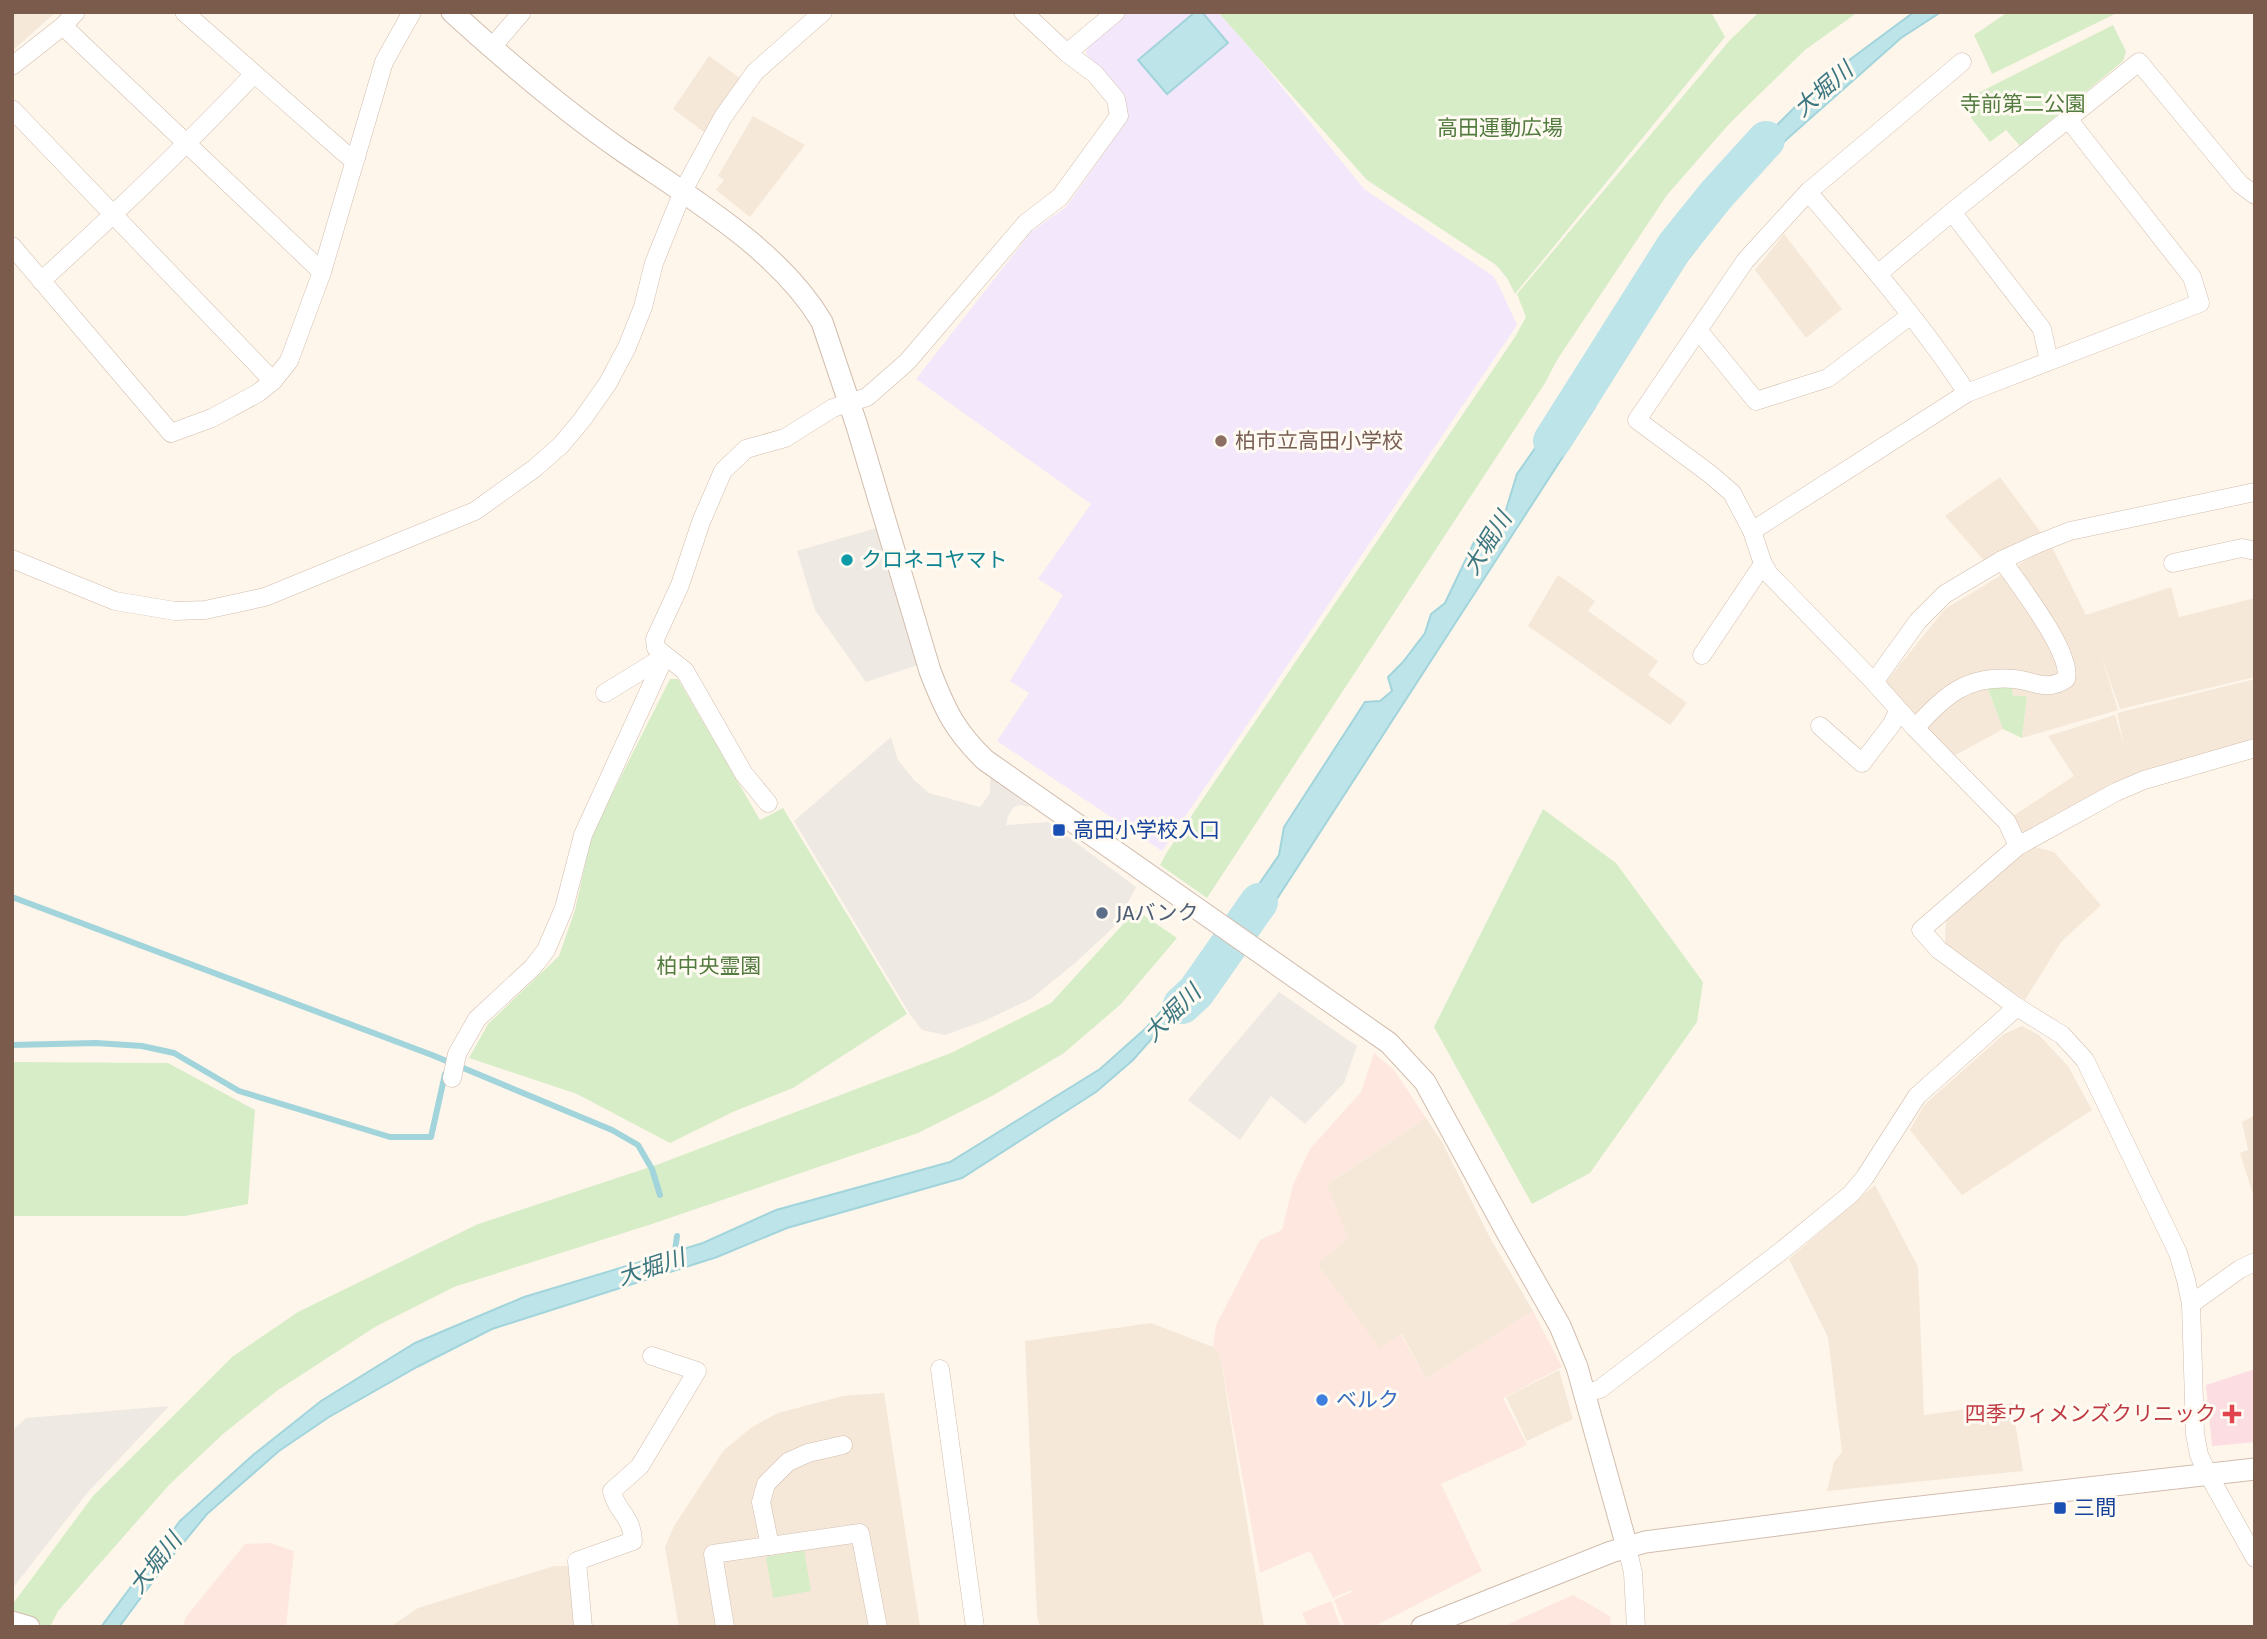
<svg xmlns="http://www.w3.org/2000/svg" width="2267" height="1639" font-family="'Fira Sans','Noto Sans JP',sans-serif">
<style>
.residential{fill:#f6e8d8}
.commercial{fill:#fee7de}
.industrial{fill:#efe9e3}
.education{fill:#f3e7fb}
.medical{fill:#fcdde2}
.green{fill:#d7edc7}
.water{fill:#bde4e9;stroke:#a2d4dc;stroke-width:2}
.pier{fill:#fef6eb}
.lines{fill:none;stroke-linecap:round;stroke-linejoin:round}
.stream{stroke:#a2d4dc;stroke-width:6}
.river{stroke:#bde4e9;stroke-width:38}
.minor-casing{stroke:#d2bdae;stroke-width:19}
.tertiary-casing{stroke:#d2bdae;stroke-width:23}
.minor{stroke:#fff;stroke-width:18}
.tertiary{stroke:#fff;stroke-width:21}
.education-dot{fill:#8d6e63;stroke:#fffaf2;stroke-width:2.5}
.culture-dot{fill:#0f9aa8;stroke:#fffaf2;stroke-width:2.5}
.transit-dot{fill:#1a4fb4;stroke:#fffaf2;stroke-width:2.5}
.service-dot{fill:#5c6f8a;stroke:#fffaf2;stroke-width:2.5}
.shop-dot{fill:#3f7fe0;stroke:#fffaf2;stroke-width:2.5}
.health-dot{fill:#e0444e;stroke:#fffaf2;stroke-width:2.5}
.labels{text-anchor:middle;stroke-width:6;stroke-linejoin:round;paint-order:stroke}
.park-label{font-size:21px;fill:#527b3f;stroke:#fffaf2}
.education-label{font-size:21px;fill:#785e54;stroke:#fffaf2;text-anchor:start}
.culture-label{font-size:21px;fill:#0d838f;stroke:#fffaf2;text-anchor:start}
.transit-label{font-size:21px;fill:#164399;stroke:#fffaf2;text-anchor:start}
.service-label{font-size:21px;fill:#4e5e75;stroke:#fffaf2;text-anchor:start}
.shop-label{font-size:21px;fill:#366cbe;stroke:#fffaf2;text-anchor:start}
.health-label{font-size:21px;fill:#be3a42;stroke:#fffaf2;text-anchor:end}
.water-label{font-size:23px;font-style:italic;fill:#3c7781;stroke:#fffaf2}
</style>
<rect width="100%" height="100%" fill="#fef6eb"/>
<!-- residential -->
<g class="residential">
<path d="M12,12H56L12,51Z"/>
<path d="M709,56L744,81L708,135L673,109Z"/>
<path d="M753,116L805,145L750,217L716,190L724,180L718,176Z"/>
<path d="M1784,234L1842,309L1806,338L1755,270Z"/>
<path d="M2000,477L2042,534L1987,564L1945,516Z"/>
<path d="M2051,545L2086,615L2171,587L2179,617L2255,598V677L2120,709L2101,656L2118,710L2022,738L2027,696H2013L1987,688L2003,729L1954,756L1885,683L1945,609Z"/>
<path d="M1558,575L1595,601L1588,611L1658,661L1648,675L1687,703L1670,725L1528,626Z"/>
<path d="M2255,679V741L2132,775L2133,781L2021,840L2010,818L2074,776L2048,736L2115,715L2124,745L2117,713Z"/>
<path d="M2031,846L2054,852L2101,905L2061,942L2025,1000L1945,943L1946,919Z"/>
<path d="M2022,1026L2039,1035L2068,1066L2092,1110L1962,1195L1910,1130L1924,1105L2004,1034Z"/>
<path d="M2255,1115V1201L2240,1153L2248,1150L2242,1122Z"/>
<path d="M1426,1118L1442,1142L1489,1236L1533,1311L1426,1379L1402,1334L1380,1349L1317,1264L1348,1238L1326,1185Z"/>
<path d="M1875,1185L1918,1267L1924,1415L2012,1403L2023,1471L1827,1491L1834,1462L1842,1452L1828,1337L1789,1259Z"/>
<path d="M1151,1323L1213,1347L1220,1355L1264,1627H1040L1037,1616L1025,1341Z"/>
<path d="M1559,1370L1573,1419L1527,1441L1506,1397Z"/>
<path d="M884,1393L920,1627H679L665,1547L674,1526L724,1450L752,1427L778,1413L843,1396Z"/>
<path d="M554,1566H574L579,1627H390L418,1608Z"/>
</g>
<!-- commercial -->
<g class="commercial">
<path d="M1374,1053L1394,1070L1426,1118L1327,1184L1348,1238L1317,1264L1380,1348L1401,1334L1426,1379L1533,1311L1562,1367L1503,1398L1527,1445L1441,1484L1482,1571L1373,1627H1345L1334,1600L1352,1592V1590L1333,1598L1310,1551L1260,1573L1220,1355L1213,1347L1216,1325L1260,1240L1282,1230L1293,1185L1310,1149L1361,1092Z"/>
<path d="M270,1543L294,1551L286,1627H182L186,1617L245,1544Z"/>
<path d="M1573,1595L1610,1616L1611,1627H1502Z"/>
<path d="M1331,1601L1341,1627H1308L1302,1613Z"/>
</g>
<!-- industrial -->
<g class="industrial">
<path d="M880,527L921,664L866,682L815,610L797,551Z"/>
<path d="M891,737L898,760L914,780L929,793L980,807L990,793V775L1030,807L1020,805L1014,807L1008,816L1006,825L1048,822L1136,887L1117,924L1075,963L1031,999L984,1021L945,1035L922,1030L911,1016L794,821Z"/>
<path d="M1279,992L1357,1046L1344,1083L1305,1124L1271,1096L1240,1140L1188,1100Z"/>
<path d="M169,1406L88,1492L12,1589V1431L26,1418Z"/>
</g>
<!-- education -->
<path class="education" d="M1128,12H1218L1260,60L1364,189L1493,276L1499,286L1517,325L1162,851L997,741L1029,693L1010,681L1063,595L1038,579L1091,504L916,379L1031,232L1066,207L1125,123V101L1117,85L1086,54L1088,44Z"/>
<!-- medical -->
<path class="medical" d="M2255,1369V1442L2212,1446L2206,1385Z"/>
<!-- green -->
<g class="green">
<path d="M1218,12H1711L1725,37L1515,294L1507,278L1496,265L1367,180Z"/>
<path d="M1759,12H1858L1805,50L1730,123L1667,195L1557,360L1545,383L1207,898L1160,865L1167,852L1515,337L1526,317L1517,294L1730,40Z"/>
<path d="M2008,12H2119L1992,74L1974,35Z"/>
<path d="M2113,25L2126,51L2123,61L2020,146L2006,130L1990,142L1971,118L1978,93Z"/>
<path d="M670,679H678L760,820L783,808L907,1014L793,1088L735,1111L670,1143L577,1094L469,1058L488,1024L559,956L575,910L592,834Z"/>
<path d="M1987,687H2012L2013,696H2027L2022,738L2003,729Z"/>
<path d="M1543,809L1616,863L1703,982L1697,1022L1590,1173L1532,1204L1434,1027Z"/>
<path d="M1136,910L1177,938L1121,1004L1064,1053L992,1096L918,1133L652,1224L454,1287L375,1327L278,1390L223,1434L169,1485L58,1611L50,1627H12V1606L15,1601L93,1496L232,1357L298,1312L478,1224L659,1164L951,1053L1051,1003Z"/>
<path d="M12,1062L168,1063L255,1110L248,1204L185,1216H12Z"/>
<path d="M804,1550L811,1591L773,1598L766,1557Z"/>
</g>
<!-- water -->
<g class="water">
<path d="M1195,12H1202L1228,43L1167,94L1138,60Z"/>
<path d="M1914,12H1941L1901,38L1787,139L1762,164L1651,307L1603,383L1587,373L1634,301L1762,140L1821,81Z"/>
<path d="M1573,394L1595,407L1253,936L1233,922L1279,855L1284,827L1365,702L1380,701L1392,691L1388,677L1403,662L1425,633L1431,614L1445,603L1475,540L1505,513L1517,474Z"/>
<path d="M1207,960L1223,972L1155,1035L1133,1060L1096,1092L962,1178L787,1228L717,1257L492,1329L417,1367L329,1417L279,1451L207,1514L169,1560L119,1627H101L180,1521L253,1455L321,1401L415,1343L524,1297L703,1243L776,1210L950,1162L1100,1069L1146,1028Z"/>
</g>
<!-- pier -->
<path class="pier" d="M1234,914L1260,931L1255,939L1230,921Z"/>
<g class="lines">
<!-- stream -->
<g class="stream">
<path d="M12,897L432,1055L612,1130L638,1145L652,1169L660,1195"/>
<path d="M12,1045L96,1043L142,1046L174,1053L239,1091L390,1137H431L445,1074"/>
<path d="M674,1258L677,1236"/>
</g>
<!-- river -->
<g class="river">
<path d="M1552,441L1675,246L1717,194L1766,140"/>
<path d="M1182,1005L1196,992L1259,902"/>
</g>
<!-- minor casing -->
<g class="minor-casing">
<g id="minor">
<path d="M184,12L348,156L356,158"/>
<path d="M63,26L322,272"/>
<path d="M492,47L522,12"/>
<path d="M1067,53L1116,12"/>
<path d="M1962,62L1808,192L1745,261L1637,420L1710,474L1732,493L1752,531L1763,564L1769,574L1874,682L1915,728L2007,822L2018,846L1921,930L1939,950L2017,1007L2062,1035L2085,1060L2178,1253L2186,1280L2191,1304L2195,1434L2199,1455L2208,1474L2255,1558"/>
<path d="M12,66L63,26L76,12"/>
<path d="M12,109L273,381"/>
<path d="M1808,192C1864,257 1920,321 1967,393"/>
<path d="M1952,212L2042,329L2049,361"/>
<path d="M12,246L171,433L212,418L258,393L273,381L289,361L322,272L384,62L412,12"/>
<path d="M1879,273L1952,212L2139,62L2240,184L2255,195"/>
<path d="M41,281C115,214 186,146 254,74"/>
<path d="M1698,330L1756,401L1828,378L1911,315"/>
<path d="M1752,531L1967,393L2200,303L2192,277L2069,120"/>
<path d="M12,559L115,601L175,611L205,610L265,597L475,511L535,468L561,445L582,420L608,383L627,347L643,307L654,263L683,191L723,117L755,72L823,12"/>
<path d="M2173,563L2242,548L2255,551"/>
<path d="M1702,655L1763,564"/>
<path d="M1874,682L1918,621L1945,594L2002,560L2037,544L2070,531L2255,492"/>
<path d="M605,693L665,656"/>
<path d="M1820,726L1862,763L1892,724L1898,711"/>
<path d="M1915,728C1945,696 1965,675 2014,679C2035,681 2046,692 2066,679C2073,653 2018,584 2002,560"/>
<path d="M768,803L744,774L685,671L656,648L655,639L680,585L701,522L723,471L746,449L785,438L833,408L867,397L907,362L1026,223L1060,197L1119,116L1116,99L1095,74L1067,53L1023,12"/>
<path d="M2018,846L2116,792L2144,780L2255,748"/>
<path d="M452,1078L457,1054L477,1019L533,967L546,950L564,908L583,835L665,656"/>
<path d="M2191,1304L2240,1269L2255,1262"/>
<path d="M940,1369L975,1627"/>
<path d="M1584,1394L1600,1389L1780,1252L1851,1194L1865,1177L1917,1096L2017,1007"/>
<path d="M770,1546L761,1502L766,1484L788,1462L808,1453L843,1445"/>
<path d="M1627,1547L1633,1573L1636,1627"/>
<path d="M583,1627L577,1561L633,1541C632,1515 616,1512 612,1491L640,1466L697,1371L652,1356"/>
<path d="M725,1627L713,1554L860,1533L878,1627"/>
</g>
</g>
<!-- tertiary casing -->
<g class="tertiary-casing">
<g id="tertiary">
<path d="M452,12C506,61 562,109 621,150C689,197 779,249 822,322L857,426L930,671C945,710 955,731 985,760L1389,1043L1425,1082L1505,1229L1560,1326L1577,1367L1627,1547"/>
<path d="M12,1622L29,1627"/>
<path d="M1422,1627L1611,1552L1645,1542L1885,1511L2255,1469"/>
</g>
</g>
<!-- minor -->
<use href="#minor" class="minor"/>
<!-- tertiary -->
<use href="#tertiary" class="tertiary"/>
</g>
<!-- markers -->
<circle class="education-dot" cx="1221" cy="441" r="7"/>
<circle class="culture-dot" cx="847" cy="560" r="7"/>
<g class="transit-dot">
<rect x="1052" y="823" width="14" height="14" rx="3.5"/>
<rect x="2053" y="1501" width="14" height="14" rx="3.5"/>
</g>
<circle class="service-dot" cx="1102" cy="913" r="7"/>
<circle class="shop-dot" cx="1322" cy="1400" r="7"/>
<path class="health-dot" d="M2228.5 1403.5h7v7h7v7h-7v7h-7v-7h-7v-7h7z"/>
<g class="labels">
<!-- park labels -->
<g class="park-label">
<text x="2023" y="111">寺前第二公園</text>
<text x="1500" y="135">高田運動広場</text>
<text x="709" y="973">柏中央霊園</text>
</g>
<!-- education labels -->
<g class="education-label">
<text x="1235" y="448">柏市立高田小学校</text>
</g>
<!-- culture labels -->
<g class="culture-label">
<text x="861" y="567">クロネコヤマト</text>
</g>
<!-- transit labels -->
<g class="transit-label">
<text x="1073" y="837">高田小学校入口</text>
<text x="2074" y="1515">三間</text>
</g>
<!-- service labels -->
<g class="service-label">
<text x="1116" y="920">JAバンク</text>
</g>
<!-- shop labels -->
<g class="shop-label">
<text x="1336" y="1407">ベルク</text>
</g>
<!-- health labels -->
<g class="health-label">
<text x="2216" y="1421">四季ウィメンズクリニック</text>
</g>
<!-- water labels -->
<g class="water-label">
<text transform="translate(1823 89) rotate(-41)" y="8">大堀川</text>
<text transform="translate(1487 543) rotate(-58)" y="8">大堀川</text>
<text transform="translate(1172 1013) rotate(-45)" y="8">大堀川</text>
<text transform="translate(651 1267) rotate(-18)" y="8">大堀川</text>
<text transform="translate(155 1563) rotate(-52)" y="8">大堀川</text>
</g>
</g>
<!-- border -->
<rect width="2267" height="1639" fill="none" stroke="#7b5b4b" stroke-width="28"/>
</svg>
